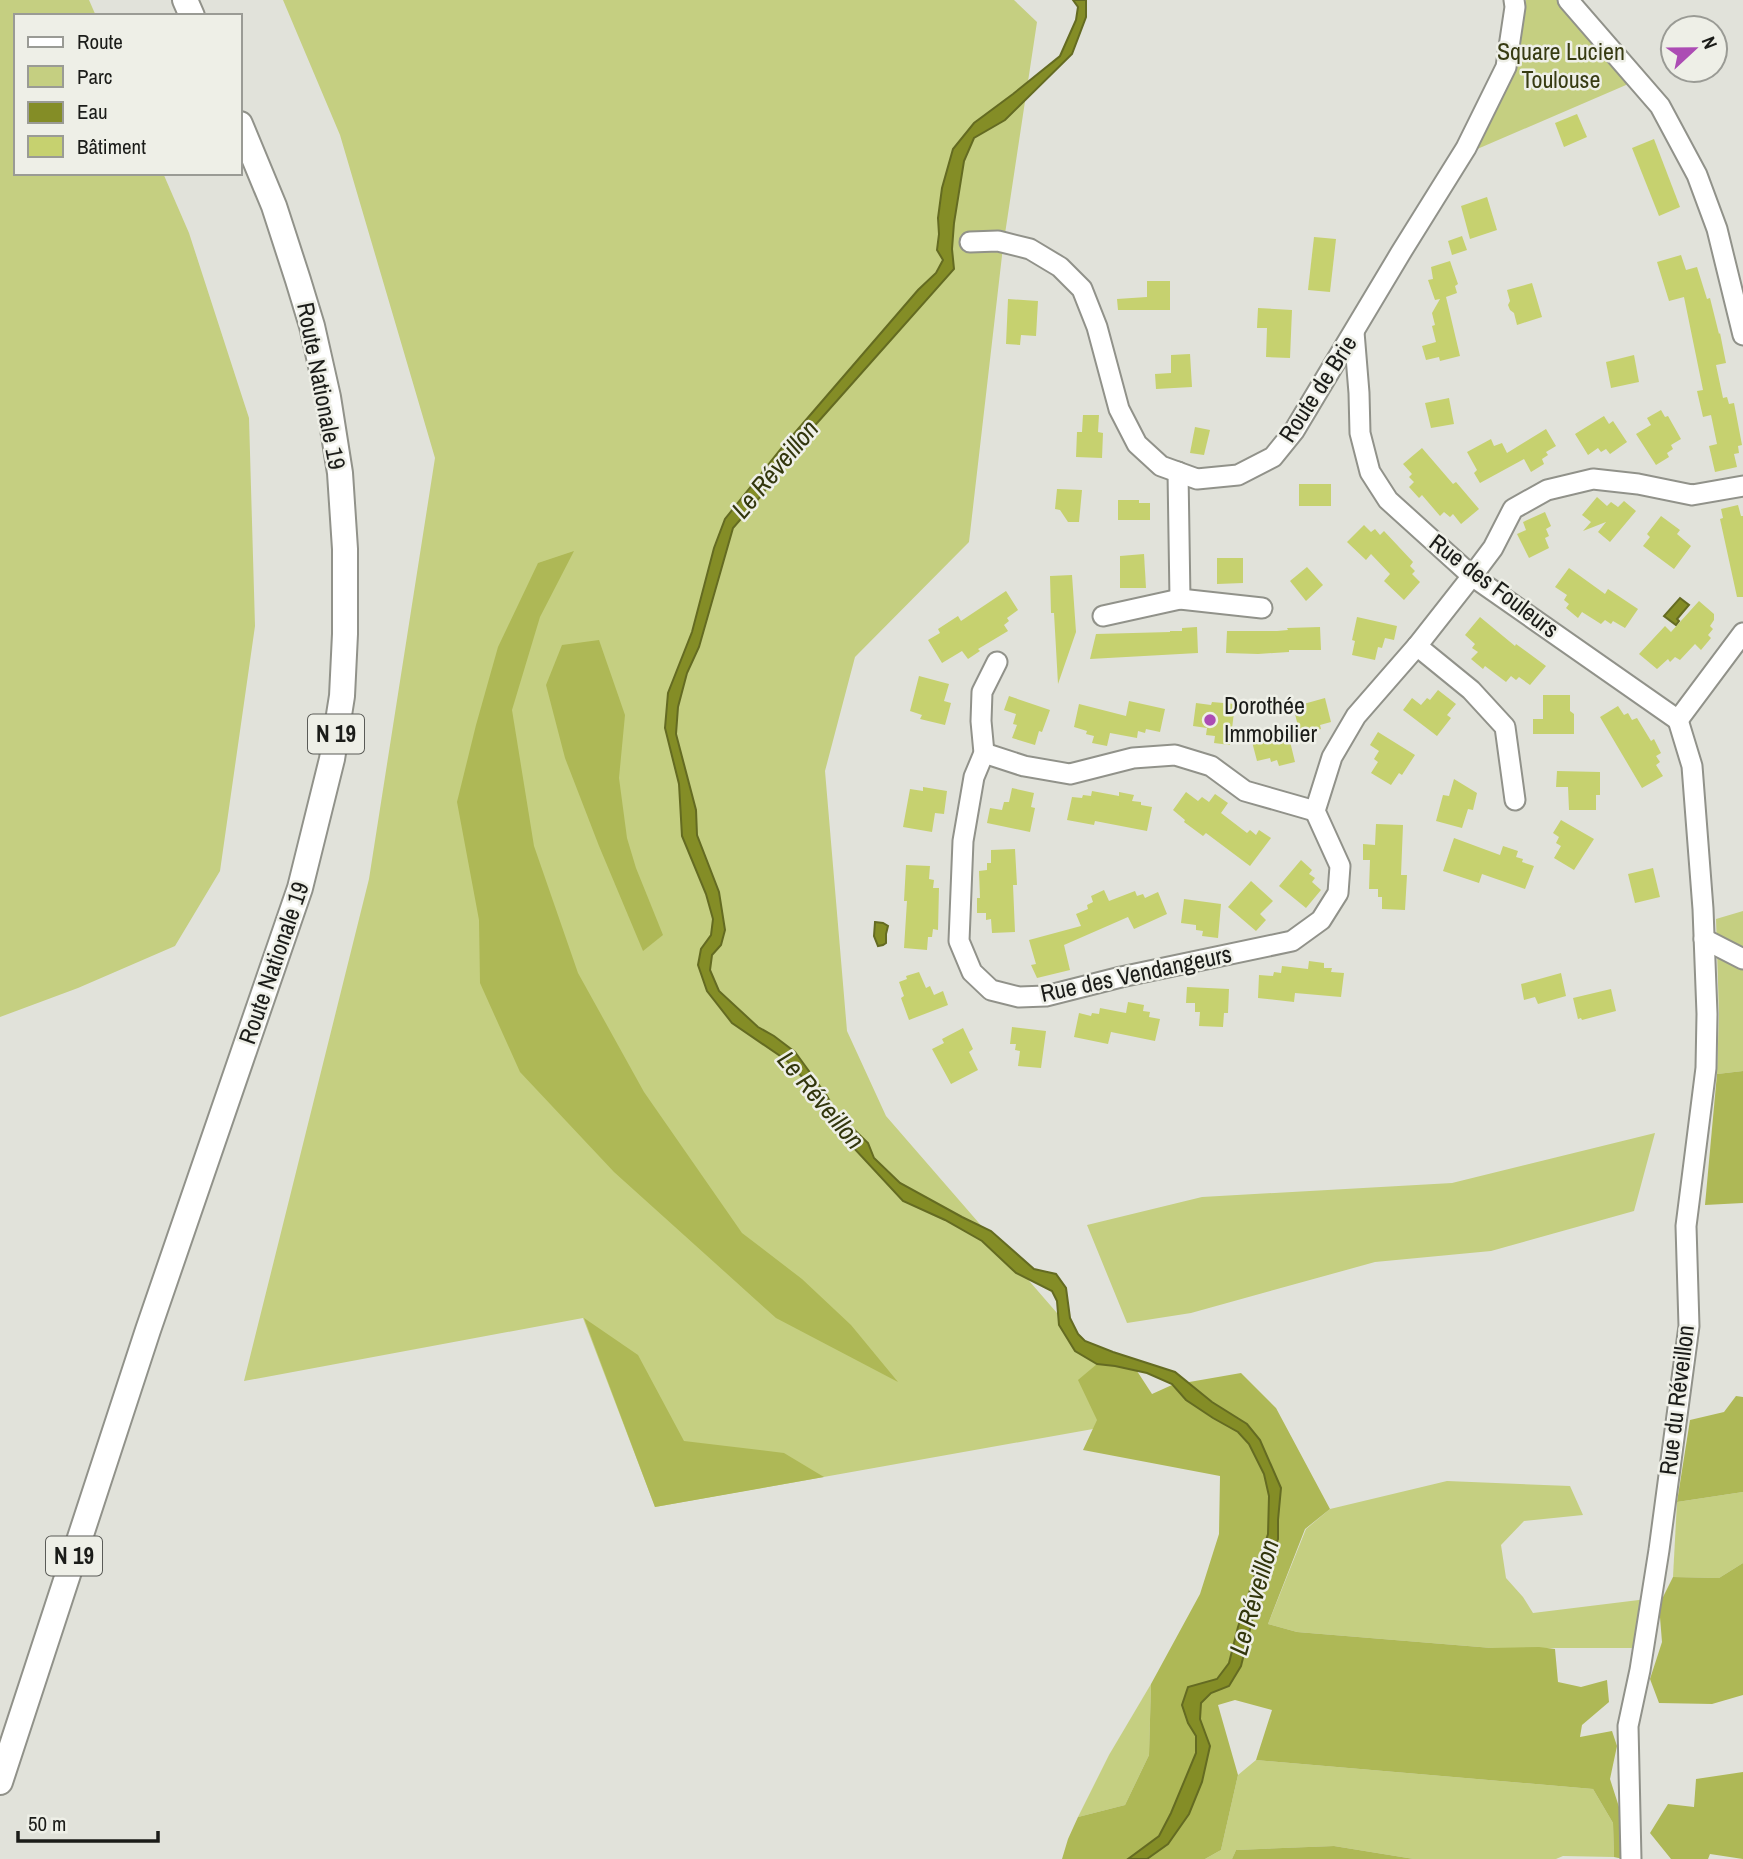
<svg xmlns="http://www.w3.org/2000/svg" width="1743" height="1859" font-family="'Archivo Narrow',sans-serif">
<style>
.green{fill:#c5cf81}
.forest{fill:#aeb856}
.water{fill:#848d26;stroke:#646b22;stroke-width:2}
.building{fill:#c6d16f}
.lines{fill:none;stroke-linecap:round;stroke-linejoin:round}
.minor-casing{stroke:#91928a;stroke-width:23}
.major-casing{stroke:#91928a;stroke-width:28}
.minor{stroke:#fff;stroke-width:19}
.major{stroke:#fff;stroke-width:24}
.poi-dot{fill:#ac4cb4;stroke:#eeefe7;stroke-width:2.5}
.labels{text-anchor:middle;stroke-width:5;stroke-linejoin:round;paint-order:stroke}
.shield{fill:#eeefe7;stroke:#5a5b57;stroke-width:2}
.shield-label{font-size:23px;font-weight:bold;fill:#1b1c19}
.park-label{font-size:24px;fill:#373b12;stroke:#eeefe7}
.street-label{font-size:24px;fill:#1b1c19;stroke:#eeefe7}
.poi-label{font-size:24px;fill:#1b1c19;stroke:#eeefe7;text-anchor:start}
.water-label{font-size:26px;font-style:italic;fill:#32360c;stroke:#eeefe7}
</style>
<rect width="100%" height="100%" fill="#e1e2da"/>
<!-- green -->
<g class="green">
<path d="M0,0H89L96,16H16V173H163L189,233L249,418L255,626L220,871L175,946L78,988L0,1017Z"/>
<path d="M283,0H1014L1037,22L1003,247L969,542L855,657L825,771L847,1031L886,1116L1149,1419L655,1507L583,1318L244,1381L369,879L435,458L340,135Z"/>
<path d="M1526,0H1562L1627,76L1626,85L1475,150L1501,99L1517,63Z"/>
<path d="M1743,911V1071L1717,1074L1719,1014L1716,919Z"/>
<path d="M1655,1133L1634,1211L1491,1251L1375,1262L1191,1313L1127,1323L1087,1225L1202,1197L1452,1183Z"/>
<path d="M1447,1481L1570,1486L1583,1515L1524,1521L1501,1545L1506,1578L1523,1597L1533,1613L1647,1599L1637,1648H1492L1297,1632L1268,1624L1306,1529L1330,1509Z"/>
<path d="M1743,1492V1563L1719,1578L1673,1577L1677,1502Z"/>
<path d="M1151,1684L1149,1755L1125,1805L1078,1817L1109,1755Z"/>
<path d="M1256,1760L1593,1789L1613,1823L1614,1857L1563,1856L1556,1859H1414L1334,1846L1236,1850L1232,1859H1205L1221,1850L1238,1775Z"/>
</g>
<!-- forest -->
<g class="forest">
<path d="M574,551L540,617L512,710L534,846L578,973L644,1092L742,1233L802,1279L851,1325L898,1382L776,1318L614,1172L520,1072L480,983L479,920L457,802L476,725L498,647L538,563Z"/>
<path d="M599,640L625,715L619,778L627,838L636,868L663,935L643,951L599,846L565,758L546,685L562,645Z"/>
<path d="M1743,1071V1203L1705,1205L1717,1074Z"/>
<path d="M584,1318L638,1355L684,1441L784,1453L824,1477L655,1507Z"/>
<path d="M1097,1364L1115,1366L1137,1371L1152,1394L1172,1385L1241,1373L1276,1408L1330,1509L1305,1529L1268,1624L1297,1632L1492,1648L1539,1647L1555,1649L1558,1682L1581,1687L1607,1680L1609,1702L1582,1725L1580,1737L1612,1731L1617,1746L1610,1779L1619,1807L1623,1859L1614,1857L1613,1823L1593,1789L1256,1760L1272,1710L1235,1700L1218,1705L1238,1775L1221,1850L1205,1859H1062L1068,1839L1078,1817L1125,1805L1149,1755L1151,1684L1200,1594L1219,1534L1220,1476L1083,1450L1097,1420L1078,1380Z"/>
<path d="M1736,1396L1743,1397V1492L1677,1502L1690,1420L1724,1412Z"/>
<path d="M1743,1563V1695L1712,1704L1659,1703L1650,1679L1662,1642L1659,1605L1673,1577L1719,1578Z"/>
<path d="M1743,1772V1859L1710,1854L1708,1859H1671L1650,1833L1668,1804L1694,1807L1696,1779Z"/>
<path d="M1334,1846L1414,1859H1232L1236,1850Z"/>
</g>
<!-- water -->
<g class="water">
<path d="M1073,0H1086V17L1072,54L1005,120L974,138L964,161L954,223L952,249L954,269L810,431L760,497L733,528L699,647L687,673L678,707L676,734L696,810L697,835L719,892L725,930L721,945L712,955L710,970L719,991L758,1027L774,1036L795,1052L827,1096L836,1112L868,1143L874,1158L900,1183L962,1217L991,1231L1034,1269L1056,1274L1066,1288L1070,1318L1078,1334L1085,1341L1113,1352L1175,1372L1212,1402L1247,1424L1260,1440L1281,1488L1278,1520V1539L1253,1617L1241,1666L1229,1686L1211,1693L1201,1703L1200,1719L1210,1746L1202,1782L1189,1814L1168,1844L1147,1859H1128L1159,1836L1171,1813L1196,1753V1736L1188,1723L1182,1705L1188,1687L1217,1679L1229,1663L1238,1627L1268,1534L1269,1496L1264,1474L1249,1444L1238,1432L1213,1418L1186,1400L1172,1384L1147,1373L1115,1366L1097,1364L1075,1351L1059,1325L1057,1301L1052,1291L1016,1273L982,1241L945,1220L903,1201L825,1117L806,1081L786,1060L732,1023L707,991L698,965L701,949L711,935L713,919L706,894L682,836L679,784L665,728L668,693L692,632L714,548L725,519L780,450L918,290L936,273L943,260L937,250L939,234L938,218L942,188L953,149L974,123L1013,94L1060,56L1076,20L1078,7Z"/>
<path d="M1680,598L1689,605L1677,619L1679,621L1676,625L1664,616Z"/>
<path d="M875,922L883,923L888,926L886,934V943L883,945L878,946L874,936Z"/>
</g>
<!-- building -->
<g class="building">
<path d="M1577,114L1587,137L1564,147L1555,123Z"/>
<path d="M1654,139L1680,207L1659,216L1632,148Z"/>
<path d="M1487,197L1497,230L1470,239L1461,206Z"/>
<path d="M1462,236L1467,250L1452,255L1448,241Z"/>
<path d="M1314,237L1336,239L1330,292L1308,290Z"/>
<path d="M1681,255L1686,270L1697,267L1707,299L1710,298L1719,334L1720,333L1726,363L1716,365L1723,398L1727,397L1729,404L1734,403L1742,445L1738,446L1739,453L1734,454L1737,467L1715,472L1709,446L1717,444L1711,415L1703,417L1697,391L1703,390L1684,297L1669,301L1657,262Z"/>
<path d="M1450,261L1458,284L1455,286L1457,293L1446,297L1460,356L1440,361L1439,357L1426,360L1422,346L1436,342L1432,326L1435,325L1432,313L1440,299L1435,300L1428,280L1433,279L1431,267Z"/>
<path d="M1147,281H1170V310H1118L1117,299L1147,297Z"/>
<path d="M1532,283L1542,317L1517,325L1514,313L1510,310L1508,305L1510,301L1507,290Z"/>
<path d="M1008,299L1038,301L1036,336L1021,335L1020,345L1006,344Z"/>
<path d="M1258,308L1292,310L1290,358L1266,357L1267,328H1257Z"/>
<path d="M1190,354L1192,387L1156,389L1155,374L1171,373V355Z"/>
<path d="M1634,355L1639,382L1611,388L1606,362Z"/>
<path d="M1449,398L1454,424L1431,428L1425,403Z"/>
<path d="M1661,410L1665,417L1668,416L1681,439L1671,445L1673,449L1667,453L1669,457L1656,465L1636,434L1651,425L1647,418Z"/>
<path d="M1083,415H1099L1098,432L1103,433L1102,458L1076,457L1077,432H1082Z"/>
<path d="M1604,416L1609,424L1613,421L1627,442L1610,454L1606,449L1601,452L1598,448L1588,455L1575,434Z"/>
<path d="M1195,427L1210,430L1204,455L1190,453Z"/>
<path d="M1546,429L1556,446L1546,452L1548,455L1542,459L1544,464L1531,472L1524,459L1480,483L1474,473L1477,470L1467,452L1491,439L1494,446L1502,443L1507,453Z"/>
<path d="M1422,448L1453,484L1456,482L1479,509L1461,524L1453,514L1450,517L1444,512L1440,516L1422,495L1419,498L1409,487L1414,482L1409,477L1412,474L1403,464Z"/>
<rect x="1299" y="484" width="32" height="22"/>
<path d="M1057,489L1082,490L1079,522H1068L1060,510L1055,509Z"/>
<path d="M1597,497L1607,506L1611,502L1618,507L1624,501L1636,511L1610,542L1598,532L1606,522L1583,531L1591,522L1582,515Z"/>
<path d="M1118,500H1139V503H1150V520H1118Z"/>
<path d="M1738,505L1741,516H1743V597H1737L1720,519L1723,518L1721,509Z"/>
<path d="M1545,512L1551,526L1546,529L1549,536L1545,538L1549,548L1529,558L1517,534L1526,530L1523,522Z"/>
<path d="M1661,516L1680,530L1677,534L1691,546L1674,569L1643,546L1650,537L1647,534Z"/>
<path d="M1364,525L1371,532L1375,529L1380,535L1384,531L1413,562L1410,566L1415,571L1412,574L1420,582L1404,600L1384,581L1390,574L1371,554L1366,560L1347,542Z"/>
<path d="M1144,554L1146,588H1120V556Z"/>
<path d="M1217,558H1243V583L1217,584Z"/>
<path d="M1307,567L1323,585L1306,601L1290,581Z"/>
<path d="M1569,568L1605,594L1608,589L1638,609L1625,628L1613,621L1611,624L1605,620L1601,624L1582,612L1578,618L1566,608L1569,604L1564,600L1567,595L1555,587Z"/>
<path d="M1072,575L1076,632L1058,684L1054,613H1051L1050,576Z"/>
<path d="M1006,591L1018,610L1007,618L1009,621L1004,625L1008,631L978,649L980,651L968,659L962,651L942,663L928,640L940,633L938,629L958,616L961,621Z"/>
<path d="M1699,601L1714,614V620L1710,626L1713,629L1708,635L1711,638L1701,650L1695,644L1680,660L1675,657L1670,662L1668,659L1657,669L1639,654L1665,626L1671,632Z"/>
<path d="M1357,617L1397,626L1394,640L1385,638L1382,648L1378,647L1375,660L1352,655L1355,641L1352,640Z"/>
<path d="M1480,617L1515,646L1516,644L1546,666L1530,685L1519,677L1516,680L1511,676L1506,682L1485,666L1483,669L1471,659L1478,652L1472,648L1475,644L1465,635Z"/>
<path d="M1197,627L1198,653L1090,659L1096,634L1170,632V631H1182V628Z"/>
<path d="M1320,627L1321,650H1289V652L1258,654L1226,653L1227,631H1277L1288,630L1287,628Z"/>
<path d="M919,676L949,684L944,701L951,703L945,725L920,719L922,715L910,711Z"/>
<path d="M1438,690L1456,704L1447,715L1451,718L1437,736L1403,710L1412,698L1421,705L1427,698L1430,700Z"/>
<path d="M1543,695H1570V711L1574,714V734H1533V719H1543Z"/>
<path d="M1009,696L1050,710L1042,732L1039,731L1035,745L1012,738L1017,725L1013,724L1016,714L1004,710Z"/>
<path d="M1325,698L1331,722L1320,725L1321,729L1314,731L1315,735L1301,738L1295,714L1302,713L1300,705Z"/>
<path d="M1129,701L1165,709L1160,732L1146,729L1145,733L1138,731L1137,738L1110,733L1107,746L1092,743L1094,736L1086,734L1087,731L1074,727L1079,704L1126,716Z"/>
<path d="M1212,702L1235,704L1230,745L1214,743L1215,736L1206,735L1207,728L1193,726L1196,703L1211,705Z"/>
<path d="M1618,706L1624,715L1628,713L1632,720L1637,718L1651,741L1654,739L1661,753L1656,756L1660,762L1656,765L1663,776L1642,788L1600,717Z"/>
<path d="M1287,729L1295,762L1279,766L1277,760L1271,762L1270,758L1257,761L1251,738Z"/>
<path d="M1378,732L1415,755L1402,775L1399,773L1391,785L1371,773L1378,762L1374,759L1379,751L1370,745Z"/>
<path d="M1557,771L1600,772V795H1596V810H1569L1568,787H1556Z"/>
<path d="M1454,779L1477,793L1473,810L1468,809L1462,828L1436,821L1443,795L1449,796Z"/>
<path d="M923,787L947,791L944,814L935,813L932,832L903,827L910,789L923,791Z"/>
<path d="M1012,788L1034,793L1031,807L1035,808L1030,832L987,823L990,808L1002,810L1004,802H1009Z"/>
<path d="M1092,791L1119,796V792L1134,795L1132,801L1141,802V805L1152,807L1147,831L1095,821L1094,825L1067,820L1072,797L1082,798L1083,795L1091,796Z"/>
<path d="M1186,792L1198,801L1202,797L1209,802L1215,794L1228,803L1221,813L1247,833L1250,830L1256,835L1259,830L1271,838L1250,866L1206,833L1203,836L1184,822L1185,820L1173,810Z"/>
<path d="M1561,820L1594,839L1574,870L1554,858L1561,846L1556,843L1559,837L1553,833Z"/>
<path d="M1376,824L1403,825L1401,875H1407L1405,910L1382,909V897H1378V889H1369L1370,860H1363V844L1375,845Z"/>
<path d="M1454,838L1500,855L1503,846L1518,851L1516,857L1523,859L1522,862L1534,866L1525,889L1482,874L1479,883L1443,871Z"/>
<path d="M1015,849L1017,885H1013L1015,932L992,933L991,919L986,920V913H977V898H980L979,871L987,870V863H991V850Z"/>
<path d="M1301,860L1312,870L1309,874L1315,878L1312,882L1321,890L1306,908L1279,886Z"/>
<path d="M906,865L930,866L929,879L934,880L933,888H939L938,930L933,929L932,937H928L927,950L904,948L907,901H904Z"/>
<path d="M1653,868L1660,897L1635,903L1628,874Z"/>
<path d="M1251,881L1273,901L1260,914L1266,920L1256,931L1228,907Z"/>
<path d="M1104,890L1109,901L1135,891L1137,896L1143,894L1145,898L1158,892L1167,914L1134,929L1128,917L1064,945L1070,970L1037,978L1031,965L1036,964L1029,940L1081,926L1076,914L1088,909L1087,905L1093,902L1091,896Z"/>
<path d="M1184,899L1221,904L1218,938L1202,936L1203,931L1196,930V925L1181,923Z"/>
<path d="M1309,961L1324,963V968H1332L1331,972L1344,973L1341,997L1295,993L1294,1002L1258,998L1259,975L1273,976L1274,972L1281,973L1282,966L1308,969Z"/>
<path d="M919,972L926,988L930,986L934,995L943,991L948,1005L909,1020L901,998L904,996L899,982L907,979L906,976Z"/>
<path d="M1561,973L1566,996L1538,1004L1535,997L1524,1000L1521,984Z"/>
<path d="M1187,987L1229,989L1228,1013H1224L1223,1027L1199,1026L1200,1012H1195V1003H1186Z"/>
<path d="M1611,989L1616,1011L1582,1020L1581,1018L1578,1019L1573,998Z"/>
<path d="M1128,1002L1144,1005L1143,1011L1150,1012L1149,1017L1160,1019L1155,1041L1111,1032L1108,1044L1074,1037L1079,1013L1091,1016L1092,1013L1099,1014L1100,1008L1126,1013Z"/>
<path d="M1012,1027L1046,1031L1041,1068L1018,1066L1020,1051L1015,1050L1016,1044H1010Z"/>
<path d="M963,1028L973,1049L969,1052L978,1070L951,1084L932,1049L944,1043L942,1039Z"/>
</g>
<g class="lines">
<!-- minor casing -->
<g class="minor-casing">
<g id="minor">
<path d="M1568,0L1660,106L1697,175L1717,229L1743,335"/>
<path d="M970,242L998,241L1030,249L1060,267L1082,289L1097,327L1119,409L1137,444L1161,466L1197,479L1238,475L1273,457L1294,431L1400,254L1466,148L1506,67L1515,7L1514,0"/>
<path d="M1354,332L1359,393L1360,433L1370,472L1388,500L1472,576L1678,720"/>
<path d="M1178,472L1180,599"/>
<path d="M1103,616L1180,599L1262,608"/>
<path d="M1417,646L1471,690L1505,727L1515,800"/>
<path d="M997,662L982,692L981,721L984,753L974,777L963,841L959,941L972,972L991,990L1019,997L1046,996L1121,977L1292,941L1321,920L1338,893L1340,866L1315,811L1332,757L1356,716L1417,646L1472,576L1493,548L1513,509L1547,490L1593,479L1638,484L1692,495L1743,486"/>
<path d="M1678,720L1743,633"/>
<path d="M984,753L1024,766L1070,774L1133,758L1175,755L1211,766L1245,791L1315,811"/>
<path d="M1704,939L1743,959"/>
<path d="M1631,1859L1628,1726L1640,1670L1659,1550L1689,1326L1686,1226L1706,1068L1707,1014L1703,909L1692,766L1678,720"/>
</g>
</g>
<!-- major casing -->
<g class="major-casing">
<g id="major">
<path d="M185,0L192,16"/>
<path d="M0,1782L148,1330L300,888L332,759L342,696L345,634V549L340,473L328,397L312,326L298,280L274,206L240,124"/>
</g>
</g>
<!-- minor -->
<use href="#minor" class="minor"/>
<!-- major -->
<use href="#major" class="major"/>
</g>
<!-- markers -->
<circle class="poi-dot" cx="1210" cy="720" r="7"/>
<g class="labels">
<!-- shield labels -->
<g class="shield">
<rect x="308" y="714.5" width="56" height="39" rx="5"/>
<rect x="46" y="1536.5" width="56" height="39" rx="5"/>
</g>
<g class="shield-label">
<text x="336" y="742">N 19</text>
<text x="74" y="1564">N 19</text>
</g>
<!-- park labels -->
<g class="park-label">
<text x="1561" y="60">Square Lucien<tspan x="1561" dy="28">Toulouse</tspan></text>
</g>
<!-- street labels -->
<g class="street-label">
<text transform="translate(321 386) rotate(79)" y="8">Route Nationale 19</text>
<text transform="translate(1318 389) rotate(-57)" y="8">Route de Brie</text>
<text transform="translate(1494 586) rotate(37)" y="8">Rue des Fouleurs</text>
<text transform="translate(274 963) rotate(-71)" y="8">Route Nationale 19</text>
<text transform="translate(1136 974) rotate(-12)" y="8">Rue des Vendangeurs</text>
<text transform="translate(1677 1400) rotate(-83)" y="8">Rue du Réveillon</text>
</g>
<!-- poi labels -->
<g class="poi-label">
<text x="1224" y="714">Dorothée<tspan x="1224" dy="28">Immobilier</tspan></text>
</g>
<!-- water labels -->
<g class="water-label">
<text transform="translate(775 469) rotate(-50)" y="9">Le Réveillon</text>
<text transform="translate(821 1100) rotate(50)" y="9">Le Réveillon</text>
<text transform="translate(1254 1597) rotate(-74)" y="9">Le Réveillon</text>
</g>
</g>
<!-- legend -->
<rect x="14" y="14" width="228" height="161" fill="#eeefe7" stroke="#9a9b95" stroke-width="2"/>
<rect x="28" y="37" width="35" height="10" fill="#ffffff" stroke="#9a9b95" stroke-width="2"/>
<text x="77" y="49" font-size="21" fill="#1b1c19">Route</text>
<rect x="28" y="66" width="35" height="21" fill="#c5cf81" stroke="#9a9b95" stroke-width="2"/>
<text x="77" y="84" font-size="21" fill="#1b1c19">Parc</text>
<rect x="28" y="102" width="35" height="21" fill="#848d26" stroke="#9a9b95" stroke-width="2"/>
<text x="77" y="119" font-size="21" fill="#1b1c19">Eau</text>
<rect x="28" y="136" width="35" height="21" fill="#c6d16f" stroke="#9a9b95" stroke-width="2"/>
<text x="77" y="154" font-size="21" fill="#1b1c19">Bâtiment</text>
<!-- north arrow -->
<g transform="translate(1694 49) rotate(68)"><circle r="33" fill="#eeefe7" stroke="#9a9b95" stroke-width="2"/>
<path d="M0-5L12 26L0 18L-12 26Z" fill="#ac4cb4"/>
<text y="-10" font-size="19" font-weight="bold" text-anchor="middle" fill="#1b1c19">N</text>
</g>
<!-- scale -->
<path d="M18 1831v10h140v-10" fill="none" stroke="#1b1c19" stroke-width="3.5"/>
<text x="28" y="1831" font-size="21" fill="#1b1c19" stroke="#eeefe7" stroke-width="5" paint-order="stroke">50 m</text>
</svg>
